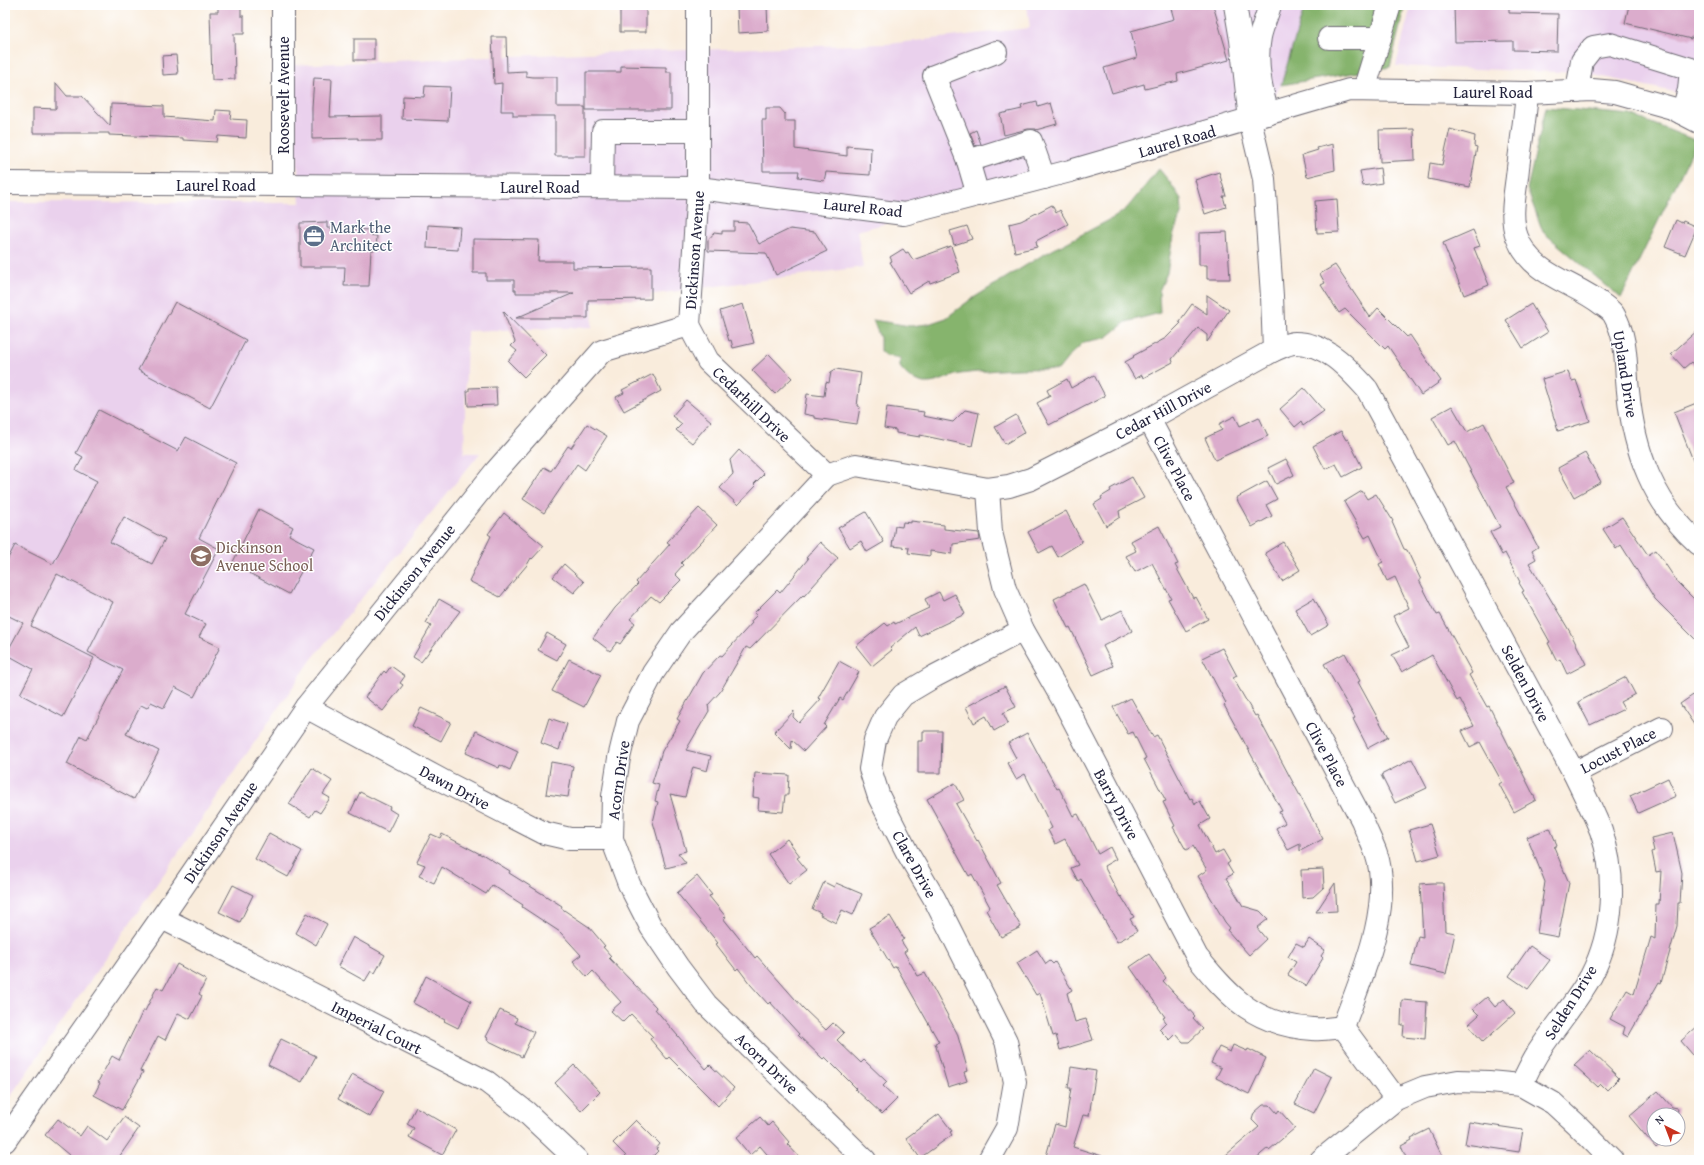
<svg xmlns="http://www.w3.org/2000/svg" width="1704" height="1165" font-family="'Gentium Book Plus',serif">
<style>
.built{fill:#ead1ed}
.forest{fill:#86b46d;stroke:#546b54}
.building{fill:#dbaccc;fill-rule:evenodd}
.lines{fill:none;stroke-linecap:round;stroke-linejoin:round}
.minor-casing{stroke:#6d6973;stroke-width:24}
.major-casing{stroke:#6d6973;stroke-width:24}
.minor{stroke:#fff;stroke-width:22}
.major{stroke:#fff;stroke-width:22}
.labels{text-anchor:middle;stroke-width:3;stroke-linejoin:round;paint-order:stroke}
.street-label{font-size:16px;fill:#22223b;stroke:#fff}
.service-label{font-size:16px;fill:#4e5e75;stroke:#fff;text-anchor:start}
.education-label{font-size:16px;fill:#785e54;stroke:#fff;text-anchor:start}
</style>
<rect width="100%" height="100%" fill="#fff"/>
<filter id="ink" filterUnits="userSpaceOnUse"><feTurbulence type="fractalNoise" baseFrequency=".025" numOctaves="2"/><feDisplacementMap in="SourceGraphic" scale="8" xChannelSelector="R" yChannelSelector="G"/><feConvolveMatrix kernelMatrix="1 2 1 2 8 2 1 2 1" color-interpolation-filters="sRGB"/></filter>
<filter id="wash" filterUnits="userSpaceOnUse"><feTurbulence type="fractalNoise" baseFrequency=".012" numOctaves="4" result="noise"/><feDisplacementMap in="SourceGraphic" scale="16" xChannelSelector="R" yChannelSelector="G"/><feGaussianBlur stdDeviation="0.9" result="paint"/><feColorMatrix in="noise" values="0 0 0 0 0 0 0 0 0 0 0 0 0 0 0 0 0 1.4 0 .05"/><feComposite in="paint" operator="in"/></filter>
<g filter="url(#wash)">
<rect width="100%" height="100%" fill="#f9ecdc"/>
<!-- built -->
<g class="built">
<path d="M1027,5H1305L1281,85L1259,126L857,231L863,267L593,302L592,327L467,331L464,453H480L312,659L5,1104V202L300,203L292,65L587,53L888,44L1030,28Z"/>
<path d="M1411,5H1699V97L1584,73L1396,66Z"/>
</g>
<!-- forest -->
<g class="forest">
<path d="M1305,5H1405L1390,67L1281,85Z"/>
<path d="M1546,107L1631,115L1697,141L1621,298L1543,232L1527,189Z"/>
<path d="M1159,169L1169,181L1181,199L1182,211L1173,236L1167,273L1159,291L1160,313L1126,322L1106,338L1084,342L1070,355L1058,370C1026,367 992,370 960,374C948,376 937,384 925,383C913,381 907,376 900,367V358L886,356L880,351V338L873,320L910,326L928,324L946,318L970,300L1041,256L1115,217L1127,208Z"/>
</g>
<g id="blocks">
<!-- building -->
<g class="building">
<path d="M218,5H241V16H244V34H234L235,79L212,80L210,12H218Z"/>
<path d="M620,5L646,6V32H620Z"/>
<path d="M1170,5H1213L1229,60L1177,74L1178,81L1145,89L1144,84L1112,93L1104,68L1137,58L1131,31L1174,19Z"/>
<path d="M1454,5H1509V13L1558,14L1557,51L1513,50V41L1455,42Z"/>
<path d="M1629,5H1699V39L1691,37V39L1625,23Z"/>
<path d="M767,6L768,31L738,33L737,7Z"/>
<path d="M492,37H506L507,72L526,71V76L533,77H557V107H585V156H555V116H513V111H501L502,83L494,84Z"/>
<rect x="354" y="39" width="20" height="21"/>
<path d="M176,55L178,74L163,75L162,56Z"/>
<path d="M621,66L666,67V72H671V110H586V72H621Z"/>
<path d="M314,78L332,79L330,117L382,116V140H358V138L312,139V107Z"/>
<path d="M56,83L67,96H82L110,126L111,104L164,106V117L215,121L216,110L231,111L230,119L247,120L246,138L218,136L217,142L183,140V138L109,135V133H33V108L56,109Z"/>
<path d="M425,86L450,87L448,121L402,119L403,96L424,97Z"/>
<path d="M1037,102L1038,107L1051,103L1057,124L1036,130V129H1028L1004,135L1000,114L1022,109L1021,106Z"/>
<path d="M766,108H780L785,114V121H795V149L847,156V146L871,148L870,175L826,172L824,181L798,177L799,171H763L762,120H766Z"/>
<path d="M1414,129L1415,160L1380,162L1379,130Z"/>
<path d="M1450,129L1475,136L1474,146L1477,147L1470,187L1428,179L1430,163L1442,165Z"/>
<path d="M976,130L981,144L975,146L970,133Z"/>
<path d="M1333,144L1335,170L1307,177L1302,155L1318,150L1317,148Z"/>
<path d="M1380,168L1382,183L1363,186L1360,171Z"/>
<path d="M1219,172L1226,196H1223L1226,207L1205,214L1195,180Z"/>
<path d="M1337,199L1339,232L1317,233L1315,201Z"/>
<path d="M1052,205L1056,213L1060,210L1068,224L1036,241L1037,247L1015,252L1009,224L1021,221Z"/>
<path d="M1676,220L1682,223L1683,221L1697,227L1685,255L1665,247Z"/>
<path d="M327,222V228L371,230L370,235L377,236L376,250H371L369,286H344L345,267H300V223Z"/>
<path d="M734,222L748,223L759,244L790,229L815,232L827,251L776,275L766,253L708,251V240L714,233L722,234V231H734Z"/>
<path d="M428,225L460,227L458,250L427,248Z"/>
<path d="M967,226L972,239L954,245L950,231Z"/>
<path d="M1473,230L1480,246L1474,248L1489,285L1464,295L1443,243Z"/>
<path d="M1227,232L1230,279H1207V265H1199V233Z"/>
<path d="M473,239L539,240L538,261H573V268L651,267V299L588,300V318H516L574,293H516V290H514V280H486V273H473Z"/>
<path d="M951,246L960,272L930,283L929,281L909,293L890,262L892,261L890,257L903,249L906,253L908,252L913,260Z"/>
<path d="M1335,265L1370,317L1378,308L1407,337L1410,335L1441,381L1421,395L1388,346L1385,349L1345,309L1339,313L1321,285L1325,283L1320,274Z"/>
<path d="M1207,295L1229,310L1207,342V335L1198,328L1172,359L1173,362L1143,378L1142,375L1135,379L1125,362L1134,357L1133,356L1166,338L1181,323L1179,322L1192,304L1207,314Z"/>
<path d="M175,302L246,340L210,408L138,370Z"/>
<path d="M743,304L754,343L733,348L731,340L729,341L720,311Z"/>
<path d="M1531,304L1548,332L1523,348L1506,320Z"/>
<path d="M503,311L546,355L524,377L508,361L517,351L511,346L515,342Z"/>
<path d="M1699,329V371L1691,362L1684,368L1671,354Z"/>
<path d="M769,354L792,378L775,394L752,370Z"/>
<path d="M836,369L861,373L857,406L860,407L857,424L814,418V416L804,414L807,394L824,396L826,382L829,383L831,372Z"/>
<path d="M1568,371L1572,381L1576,380L1590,421L1558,431L1542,379Z"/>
<path d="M653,374L661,391L624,411L616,397L624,393L622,390Z"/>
<path d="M1094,375L1105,396L1049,425L1037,403L1050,396L1047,390L1067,379L1071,388Z"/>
<path d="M496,387L497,405L468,406L467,391H469V388Z"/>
<path d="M1304,388L1324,411L1303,426L1301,422L1295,427L1280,409Z"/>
<path d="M686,400L711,421L692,443L676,430L682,424L672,416Z"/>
<path d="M1699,402V473H1698L1674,412Z"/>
<path d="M1452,406L1467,432L1484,423L1514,483L1506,487L1538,547L1532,551L1536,559L1529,563L1570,632L1586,664L1567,674L1560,659L1557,661L1548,643L1550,642L1522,592L1524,591L1519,583L1520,582L1505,553L1502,555L1490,532L1500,527L1455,441L1448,445L1432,417Z"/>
<path d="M887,407L924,412L923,416L953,422L965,410L979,413L972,446L920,435V437L896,433V430L884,428Z"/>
<path d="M99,410L178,451L186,437L236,463L199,538L219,549L185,614L206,624L199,637L220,647L194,697L175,687L164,708L151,702L147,708L141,705L126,734L159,751L134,799L67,764L81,736L87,739L123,670L88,652L113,602L57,574L31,626L94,658L63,717L20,694L33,669L6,654L23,623L5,614V564L15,545L53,564L97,481L76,470L83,457L76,453ZM124,517L165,539L152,564L110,542Z"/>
<path d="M1016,415L1025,432L1005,444L995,427Z"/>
<path d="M1235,416L1240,426L1259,417L1268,436L1215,460L1205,438L1222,430L1219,424Z"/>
<path d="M587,424L607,436L585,470L577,464L544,513L523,499L544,467L551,471L568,446L571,448Z"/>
<path d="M1341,431L1346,440L1348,439L1362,467L1343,477L1336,464L1325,469L1313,446Z"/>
<path d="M739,450L764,474L754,484L756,486L738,505L720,488L733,474L730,460Z"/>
<path d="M1585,453L1601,482L1574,497L1558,468Z"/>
<path d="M1286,459L1294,475L1276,484L1268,468Z"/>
<path d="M1132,477L1144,498L1119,511L1120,517L1106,526L1094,504L1102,499L1101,497L1111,491L1110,489Z"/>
<path d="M1267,481L1277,499L1266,505L1272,516L1252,527L1236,498Z"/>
<path d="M1362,491L1367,499L1376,494L1393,521L1392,522L1404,549L1407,550L1421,580H1419L1437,615L1440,614L1472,673L1469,675L1487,707L1489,706L1536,800L1514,812L1499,784L1502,782L1480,742L1470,747L1462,731L1474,726L1460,699L1457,701L1432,655L1402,672L1392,655L1409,647L1393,616L1409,608L1395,577L1387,581L1379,564L1383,562L1370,535L1365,538L1344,502Z"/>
<path d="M699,508L717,525L681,563L683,565L675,574L681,580L659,602L651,596L630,619L635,623L620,644L617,642L610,651L593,638L615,608L638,584L636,582L670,544L667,542Z"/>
<path d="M259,509L293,527L289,535L314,548L289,594L232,564Z"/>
<path d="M1066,511L1082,542L1058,557L1052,546L1039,553L1028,532Z"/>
<path d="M866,512L884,542L867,552L861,541L850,548L838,528Z"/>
<path d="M504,513L544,546L532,559L531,558L527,565L500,597L469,581L491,536L488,534Z"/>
<path d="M1622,517L1648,555L1656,550L1678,583L1699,604V643L1655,599L1621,545L1616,549L1603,529Z"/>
<path d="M911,521L944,525V529L979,533L980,540L953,544L952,554L930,551V556L908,553L909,548L892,546L895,526L902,527L903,522L911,523Z"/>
<path d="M1159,526L1178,564L1175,565L1193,598L1196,597L1208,619L1186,631L1168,599L1171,598L1152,563L1135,572L1126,556L1136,551L1131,541Z"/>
<path d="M820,542L838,558L804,596L803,595L750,649L746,647L720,692L708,705L709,711L686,750L711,756L707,771L693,767L685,797L670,794L686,851L678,853L686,863L666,868L653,822L658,802L655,801L659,785L652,783L662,751L680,721L677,719L703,673L720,655L722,656L752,623L751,621L757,615L754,613L777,590L780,593L808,559L806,558Z"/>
<path d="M1283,542L1300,570L1282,581L1265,553Z"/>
<path d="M564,564L584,582L574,593L553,577Z"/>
<path d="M1084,584L1102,620L1122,610L1132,631L1103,646L1113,666L1093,675L1070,627L1068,628L1054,599Z"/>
<path d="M939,592L943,600L955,594L965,614L919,636L915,627L890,648L892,650L872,666L856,646L885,623L888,626L894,622L895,624L929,608L925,599Z"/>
<path d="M1314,598L1329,625L1310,636L1295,609Z"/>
<path d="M439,599L460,611L421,662L413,657L431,626L426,623Z"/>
<path d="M547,633L566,644L557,660L538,650Z"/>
<path d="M1222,648L1237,676L1233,678L1255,716L1257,715L1323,839L1300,851V844L1288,850L1276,828L1285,823L1279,812L1282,811L1224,705L1226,703L1202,658Z"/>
<path d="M1345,653L1360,681L1358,682L1388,737L1368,748L1353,719L1355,718L1324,664Z"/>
<path d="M569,659L601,675L584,707L552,691Z"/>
<path d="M839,661L859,672L843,700L840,698L824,725L826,727L804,751L792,740L791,749L774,732L794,711L793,717L799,723L821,699L818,698Z"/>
<path d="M391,666L405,676L400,683L403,685L383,711L365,697L384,671L386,673Z"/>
<path d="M1626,677L1635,694L1620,702L1624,709L1590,725L1578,702Z"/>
<path d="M1005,686L1016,707L1003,713L1008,723L994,731L986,716L974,723L966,707Z"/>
<path d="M1699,691V732L1680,704Z"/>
<path d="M1131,698L1153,737L1157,735L1190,799L1192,798L1195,804L1200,801L1210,819L1200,825L1215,854L1223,850L1230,862L1227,864L1233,874L1226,878L1243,906L1260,911L1268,919L1257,928L1266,939L1249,955L1227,930L1230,928L1225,922L1198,876L1207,870L1193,846L1186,850L1173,827L1175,826L1163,802L1166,801L1144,759L1146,758L1133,732L1128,734L1113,707Z"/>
<path d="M421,708L451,722L441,741L412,726Z"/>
<path d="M549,718L567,724L559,750L541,743Z"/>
<path d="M476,731L518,751L510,770L500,765L499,768L466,753Z"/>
<path d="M923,731H942L941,773H918V741H923Z"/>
<path d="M1027,733L1057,789L1059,788L1073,816L1078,814L1098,854L1110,847L1116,859L1104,866L1120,897L1121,896L1134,917L1130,919L1137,931L1117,942L1081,879L1078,881L1071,868L1078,865L1065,839L1055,844L1048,830L1052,828L1025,774L1016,779L1007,763L1016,758L1008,743Z"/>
<path d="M1412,759L1427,788L1395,803L1381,775Z"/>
<path d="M551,762L573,766L568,797L546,794Z"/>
<path d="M312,768L332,781L323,794L330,798L320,813L315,810L310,817L289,804Z"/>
<path d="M755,773L789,775L788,795H785L783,812L758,810L759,798L753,797Z"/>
<path d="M1668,778L1676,796L1638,813L1630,796Z"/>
<path d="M955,783L964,800L956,804L977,841L978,840L1001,883L997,885L1021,927L1001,937L986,910L990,907L972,874L969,876L927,799Z"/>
<path d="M360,792L390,807L389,809L397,814L388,832L350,813Z"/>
<path d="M1430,824L1440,855L1418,861L1409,830Z"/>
<path d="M1550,828L1557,845L1554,847L1569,883L1558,937L1537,933L1545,882L1527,837Z"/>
<path d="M269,833L302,851L288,877L255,859Z"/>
<path d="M1673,833L1682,873L1680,903H1678L1677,926L1661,983L1659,982L1628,1037L1623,1034L1625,1027L1610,1019L1627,990L1634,994L1651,937L1655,939L1656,904H1659L1661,871L1656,872L1652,852L1654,851L1651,838Z"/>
<path d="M431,834L440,838L442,834L482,855V854L510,871L509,873L562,906L561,908L589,927L605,946L603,947L611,956L609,958L656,1007L655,1009L706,1069L710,1065L734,1088L718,1106L669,1057L667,1059L650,1039L653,1037L631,1014L623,1022L611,1011L621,1002L593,971L587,977L573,961L581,955L560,932L522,907L523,905L492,885L486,894L442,867L434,883L419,876L425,865L417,862Z"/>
<path d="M787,839L800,856L797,858L807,870L789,884L768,854Z"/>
<path d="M1323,869L1324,887L1313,897L1302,898L1301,870Z"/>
<path d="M697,876L712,895L709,896L726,917L723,918L755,958L757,956L803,1008L826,1030L833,1023L844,1033L837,1040L861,1063L864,1060L887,1082L883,1086L897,1099L882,1114L855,1089L856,1088L825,1057L823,1059L798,1035L799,1034L770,1002L768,1004L750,984L738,968L736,970L716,944L718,943L677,893Z"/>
<path d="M824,882L834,887L836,883L862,894L853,915L842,910L836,923L820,915L821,913L812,909Z"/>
<path d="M1335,883L1337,911L1316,912Z"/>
<path d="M1433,883H1443L1445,931L1455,933L1446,974L1411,966L1418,936L1423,937L1420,884Z"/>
<path d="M233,885L253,895L240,922L219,912Z"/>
<path d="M307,913L327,924L316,945L296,933Z"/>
<path d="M890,916L904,939L901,941L907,950L904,952L918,976L925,973L957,1033L968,1071L964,1072L967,1081L948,1087L935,1043L939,1042L896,966L893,968L869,928Z"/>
<path d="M353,937L385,955L375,973L371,971L365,981L338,966Z"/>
<path d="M1309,939L1325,950L1321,956L1323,958L1306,986L1288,975L1296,962L1288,957L1296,943L1304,947Z"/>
<path d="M1530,946L1550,960L1528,989L1509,976Z"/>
<path d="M1037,950L1046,964L1050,961L1053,964L1055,962L1072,990L1067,993L1075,1022L1086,1019L1093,1040L1060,1050L1056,1035L1053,1036L1040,993L1036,995L1017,963Z"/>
<path d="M1149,954L1166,978L1163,981L1195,1016L1193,1018L1203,1029L1189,1042H1183L1176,1034L1170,1040L1159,1029L1166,1022L1163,1018L1165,1017L1130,967Z"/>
<path d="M177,964L206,980L199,994L202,996L190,1019L178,1013L165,1040L158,1036L140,1071L143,1072L122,1110L94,1095L100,1083L98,1082L112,1056L119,1060L143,1011H145L157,987L163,990Z"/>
<path d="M426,976L471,1001L458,1028L444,1021L445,1020L413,1003Z"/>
<path d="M1487,997L1495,1007L1504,999L1515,1013L1483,1042L1468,1025L1479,1015L1473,1009Z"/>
<path d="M1402,1000L1427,1002L1425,1039L1403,1037L1404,1025H1401Z"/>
<path d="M500,1010L517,1018L515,1023L534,1032L522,1057L487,1040L488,1038L486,1037Z"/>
<path d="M1699,1025V1062L1681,1041Z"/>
<path d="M281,1039L316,1056L302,1082L268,1065Z"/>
<path d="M1233,1045L1247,1051L1248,1049L1266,1058L1249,1094L1216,1078L1221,1068L1211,1063L1219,1047L1230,1052Z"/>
<path d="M1590,1050L1619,1078L1607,1090L1601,1084L1598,1087L1574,1065Z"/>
<path d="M574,1065L600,1092L581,1111L555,1083Z"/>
<path d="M1071,1067L1096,1071L1089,1116L1083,1115L1073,1147L1102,1156V1160H1045L1055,1124L1065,1127L1071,1088H1068Z"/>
<path d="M1314,1068L1332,1077L1314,1113L1295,1104Z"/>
<path d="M352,1074L384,1091L370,1117L338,1099Z"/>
<path d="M1658,1091L1672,1107L1678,1108L1677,1115H1654V1139H1666L1656,1148L1629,1116Z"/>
<path d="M1263,1105H1270L1277,1113L1279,1110L1295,1128L1269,1150L1268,1148L1254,1160H1220L1259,1127L1252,1120L1254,1113Z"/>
<path d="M416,1107L456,1130L442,1155L409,1137L414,1128L407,1124Z"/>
<path d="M939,1114L952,1131L950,1132L952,1135L920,1158L906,1138Z"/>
<path d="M124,1117L139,1128L117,1160H75L45,1135L58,1119L80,1136L87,1126L107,1141Z"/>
<path d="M760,1117L768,1126L772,1122L789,1142L787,1144L802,1160H772L760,1146L750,1155L736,1138Z"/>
<path d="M636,1120L660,1144L656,1149L658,1151L649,1160H630L613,1143Z"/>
<path d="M1469,1122L1523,1130L1519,1152L1465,1144Z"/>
<path d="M1429,1129L1444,1160H1407L1401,1146L1412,1140L1411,1138Z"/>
</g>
</g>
</g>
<g filter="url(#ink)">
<use href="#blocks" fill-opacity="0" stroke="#6d6973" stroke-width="1"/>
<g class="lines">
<!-- minor casing -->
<g class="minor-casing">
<g id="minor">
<path d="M283,5V185"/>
<path d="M1329,38H1380"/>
<path d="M1364,90L1390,5"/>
<path d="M1577,91L1582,61L1593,47L1610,44L1691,69L1689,90L1682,113"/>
<path d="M1527,93C1525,118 1521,143 1518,168C1516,190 1509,216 1517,237C1532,277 1574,281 1603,305C1607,308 1612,311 1614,315C1628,339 1625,365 1628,391C1634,452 1653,503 1699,544"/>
<path d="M1268,114C1261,90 1255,63 1260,37C1262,27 1267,16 1270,5"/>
<path d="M968,161L934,76L996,52"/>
<path d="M602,187L603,131H698"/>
<path d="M978,195L968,161L1031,141L1044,178"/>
<path d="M689,325L708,361L827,475"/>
<path d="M1274,350C1280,348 1288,343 1295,343C1326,343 1348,368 1367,389L1574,773C1583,792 1593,811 1601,831C1617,877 1614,932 1591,976C1577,1001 1557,1024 1541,1048C1533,1059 1527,1073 1521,1085"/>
<path d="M1149,419L1362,820C1366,831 1372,842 1376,853C1394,906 1361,978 1343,1027"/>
<path d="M827,475L681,632L653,673L628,721L619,758L613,796L612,839L629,884L651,927L678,967L706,1004L865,1160"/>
<path d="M827,475L856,465L988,489L1009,486L1031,479L1149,419L1274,350L1272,296L1264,179L1250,120L1241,40L1235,5"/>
<path d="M988,489L991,532L1005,589L1023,630L1063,700L1197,957C1231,999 1256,1025 1313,1029C1323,1030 1333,1028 1343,1027"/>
<path d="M306,707L445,782L544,833L570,839H612"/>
<path d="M1574,773L1662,728"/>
<path d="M162,918L487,1082L526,1112L577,1160"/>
<path d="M1343,1027L1396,1099"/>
<path d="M5,1141L169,907L306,707L496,471L602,351L689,325L698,188V5"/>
<path d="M989,1160L1007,1128L1015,1082L1006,1041L934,898L907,852L879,797L870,769L875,740L885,717L903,695L935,676L1023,630"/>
<path d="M1321,1160L1396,1099L1425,1087L1458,1081L1489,1082L1521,1085L1553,1103L1577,1125L1612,1160"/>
</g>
</g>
<!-- major casing -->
<g class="major-casing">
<path id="major" d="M5,183L698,188L904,214L1070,171L1349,90L1527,93L1592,90L1615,92L1672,108L1699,122"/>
</g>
<!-- minor -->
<use href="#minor" class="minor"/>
<!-- major -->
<use href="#major" class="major"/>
</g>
</g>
<!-- icons -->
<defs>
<g id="office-disc" transform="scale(1.15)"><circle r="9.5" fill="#5c6f8a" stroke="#fff"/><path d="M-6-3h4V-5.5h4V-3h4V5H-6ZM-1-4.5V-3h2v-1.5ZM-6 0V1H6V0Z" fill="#fff"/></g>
<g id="school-disc" transform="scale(1.15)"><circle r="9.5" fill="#8d6e63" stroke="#fff"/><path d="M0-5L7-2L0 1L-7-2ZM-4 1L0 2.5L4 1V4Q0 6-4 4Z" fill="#fff"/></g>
</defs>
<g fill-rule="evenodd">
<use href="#office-disc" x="314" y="236"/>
<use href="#school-disc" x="201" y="556"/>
</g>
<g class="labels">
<!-- street labels -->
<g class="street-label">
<text x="1493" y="98">Laurel Road</text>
<text transform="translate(283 95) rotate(-90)" y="6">Roosevelt Avenue</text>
<text transform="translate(1177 141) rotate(-16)" y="6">Laurel Road</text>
<text x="216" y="191">Laurel Road</text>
<text x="540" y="193">Laurel Road</text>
<text transform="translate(863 207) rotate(6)" y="6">Laurel Road</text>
<text transform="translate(694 250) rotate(-86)" y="6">Dickinson Avenue</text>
<text transform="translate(1626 374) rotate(81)" y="6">Upland Drive</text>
<text transform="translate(752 404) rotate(44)" y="6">Cedarhill Drive</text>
<text transform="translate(1163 410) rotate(-28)" y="6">Cedar Hill Drive</text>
<text transform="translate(1175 468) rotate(62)" y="6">Clive Place</text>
<text transform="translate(414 572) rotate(-51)" y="6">Dickinson Avenue</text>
<text transform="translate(1526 683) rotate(62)" y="6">Selden Drive</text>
<text transform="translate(1618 750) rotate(-27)" y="6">Locust Place</text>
<text transform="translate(1327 754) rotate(62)" y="6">Clive Place</text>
<text transform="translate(618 780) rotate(-82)" y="6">Acorn Drive</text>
<text transform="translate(455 787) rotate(28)" y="6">Dawn Drive</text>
<text transform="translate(1117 804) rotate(62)" y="6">Barry Drive</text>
<text transform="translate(220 832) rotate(-56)" y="6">Dickinson Avenue</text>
<text transform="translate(915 864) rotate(61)" y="6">Clare Drive</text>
<text transform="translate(1570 1002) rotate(-58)" y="6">Selden Drive</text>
<text transform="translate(377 1027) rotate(27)" y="6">Imperial Court</text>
<text transform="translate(767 1063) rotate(44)" y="6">Acorn Drive</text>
</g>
<!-- service labels -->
<g class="service-label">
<text x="330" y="233">Mark the<tspan x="330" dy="18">Architect</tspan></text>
</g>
<!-- education labels -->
<g class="education-label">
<text x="216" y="553">Dickinson<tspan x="216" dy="18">Avenue School</tspan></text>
</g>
</g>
<!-- margin -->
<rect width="1704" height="1165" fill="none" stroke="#fff" stroke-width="20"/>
<!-- north arrow -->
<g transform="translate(1666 1127) rotate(318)"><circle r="19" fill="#ffffff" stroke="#a7a7b1"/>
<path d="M0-3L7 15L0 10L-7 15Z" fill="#c8321e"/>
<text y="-6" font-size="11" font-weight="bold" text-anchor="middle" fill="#22223b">N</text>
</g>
</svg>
